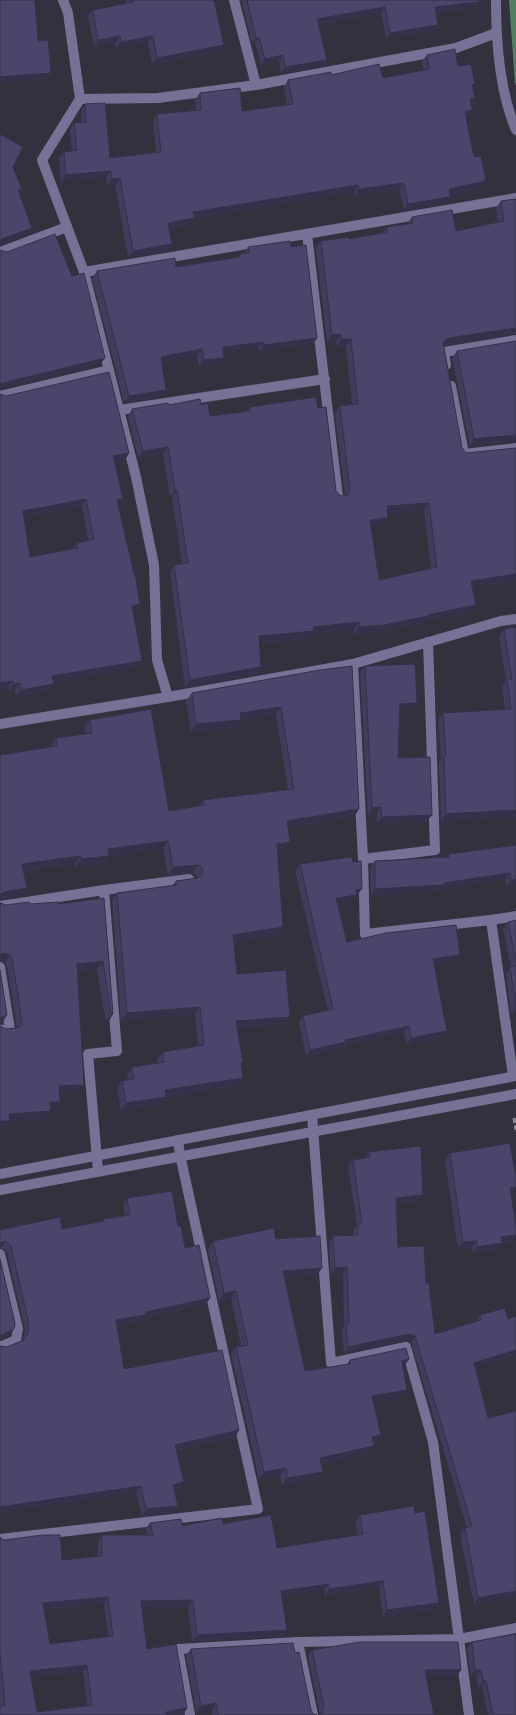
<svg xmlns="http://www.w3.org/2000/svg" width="516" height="1715" font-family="Mulish,sans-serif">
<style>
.water{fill:#547e64}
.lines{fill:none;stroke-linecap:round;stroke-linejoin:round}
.path{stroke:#8d8d98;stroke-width:3;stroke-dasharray:5 2.5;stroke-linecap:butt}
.minor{stroke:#757296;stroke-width:10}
.tertiary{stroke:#757296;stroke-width:10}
.wall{fill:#403c5c;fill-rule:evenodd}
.shaded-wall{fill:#34314b}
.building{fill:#4a466b;stroke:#34314b;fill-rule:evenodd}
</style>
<rect width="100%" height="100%" fill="#32323f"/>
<!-- water -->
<path class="water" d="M509,0H516V84H515Z"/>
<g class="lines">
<!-- path -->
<path class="path" d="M514,1118L516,1130"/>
<!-- minor -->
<g class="minor">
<path d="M63,0L68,13L80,99L42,160L84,272L136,477L154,565L157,660L168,697"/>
<path d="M234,0L256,85"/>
<path d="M496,0C496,41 500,93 516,130"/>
<path d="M80,99L158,98L256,85L456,48L496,33"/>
<path d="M307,234L338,497"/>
<path d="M0,252L67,227"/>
<path d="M84,272L516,198"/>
<path d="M446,365L444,352L516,340"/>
<path d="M451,386L464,454L516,448"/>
<path d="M0,396L109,370"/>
<path d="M119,410L325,379"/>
<path d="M353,664L363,859L435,850L428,642"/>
<path d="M0,724L168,697L353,664L501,621L516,619"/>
<path d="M363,859L365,934L491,920L513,1076"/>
<path d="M0,906L104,890"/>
<path d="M491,920L516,916"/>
<path d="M0,967L10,1029L0,1030"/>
<path d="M312,1115L331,1363L406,1347L433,1442L469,1715"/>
<path d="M98,1171L88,1054L117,1051L104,890L189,879"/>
<path d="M0,1254L18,1329L16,1340L0,1347"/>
<path d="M0,1539L258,1509L180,1155L178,1140"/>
<path d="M298,1642L313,1715"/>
<path d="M190,1715L178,1649L298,1642L459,1639L516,1628"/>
</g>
<!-- tertiary -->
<g class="tertiary">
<path d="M0,1174L516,1076"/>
<path d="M0,1190L516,1094"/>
</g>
</g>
<!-- wall -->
<g class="wall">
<path d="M126,0H214L220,51L152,65L148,42L116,48L115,43L94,47L88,16L93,10L127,3Z"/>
<path d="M241,0H479V2L474,8L436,13L434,31L386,39L381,13L318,24L323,66L281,73L279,60L261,65L255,43H252Z"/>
<path d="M427,55L458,66L473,88L475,98L471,104L472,110L468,117H466L474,157L486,181L481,188L449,195L445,203L404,210L399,189L354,196V192L194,218L190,224L169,229L167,251L128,257L115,185L107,186L106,177L61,182L59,159L64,152L72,151L70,130L74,123L81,122V111L85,104L110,158L156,152L153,121L157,114L196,110L195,100L200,93L242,111L287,105L284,87L288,80L331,75L383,78L423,70L422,61Z"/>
<path d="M516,199V334L443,345L462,448L466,453L516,448V580L472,587L476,605L471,612L425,621L423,623L379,632L354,634V629L312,633L309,638L259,643L256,674L185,687L170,572L174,565L182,564L172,497H170L163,454L138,458L128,416L132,409L169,405H201L210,416L246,412L250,407L318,408L336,491L341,496H345L335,413L340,406L352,404L346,346H336V341L327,342L316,248L321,241L349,239L383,232L387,227L407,224L412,217L456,231L498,222L496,208L501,201ZM424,510L431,569L379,580L371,526L383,525L388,513Z"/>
<path d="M248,247H291L317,338L313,344L259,351L258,348L224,353V358L220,364L199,366L197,355L161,362L166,390L161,397L124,402L92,278L97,271L176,267L238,257L240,254L244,253Z"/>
<path d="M516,341V441L470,446L452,358L457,351Z"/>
<path d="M0,394L129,453L125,460L115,462L123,499L118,505L135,611L133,612L137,667L53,682L54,684L49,691L16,697L15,690L9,691ZM82,506L88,541L77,543L72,549L30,557L24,517Z"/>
<path d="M516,627V817L441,821L439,763L441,759L438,720L443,713L505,709L502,686L506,680L499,636L504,629Z"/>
<path d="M365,666L417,703L412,710H399L398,758L427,821L377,823V813L368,815L360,672Z"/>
<path d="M320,670L354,817L288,827L290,842L285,850L277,851L278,935L234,942L237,974L290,1017L285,1024L237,1028L243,1078L238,1085L166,1097L161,1104L121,1111L117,1088L122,1081L128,1080L127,1075L132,1067L158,1063L157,1060L163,1052L198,1046L195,1014L121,1020L112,900L117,893L172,886L176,881L197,878V875L193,873L168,875L163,848L109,856L104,864L76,867L75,864L24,871L27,888L21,896L0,899L51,746L56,738L85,734L84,727L90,720L169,811L199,806L203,800L288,790L276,715L241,719L235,728L191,732L186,701L192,693Z"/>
<path d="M516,845V885L506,886L505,879L441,889L439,892L371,895L370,867L375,861L447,857L449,854Z"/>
<path d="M300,864L357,896H356L352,901L338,903L347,942L455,962L434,964L443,1037L407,1045L404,1032L343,1046L341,1048L306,1056L299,1023L303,1016L328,1011L295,871Z"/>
<path d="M104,898L113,1014L108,1022H106L97,969L78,971L79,1092L60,1093L55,1109H50L45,1119L10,1121L4,1128L6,1029L17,1028L7,966L5,962L0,903L6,905L58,904Z"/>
<path d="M516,920V1012L511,1013L506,974L511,967L503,929L508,922Z"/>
<path d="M369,1152L418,1201L397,1204L398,1247L426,1283L435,1334L475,1322L480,1315L505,1308L475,1368L516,1596L474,1604L460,1534L465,1528H467L411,1342L405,1340L344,1353L342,1329L344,1326L343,1273L331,1274L329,1243L333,1236H354L353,1230L357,1225L348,1166L353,1160L365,1158Z"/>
<path d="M450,1153L513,1193H511L516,1226V1237L513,1241L502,1243L498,1250L473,1253L472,1247L458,1249L445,1160Z"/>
<path d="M127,1198L178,1226L185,1248L210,1298L206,1304L144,1318L142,1321L117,1326L124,1369L239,1430L235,1437L176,1450L184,1482L179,1488L174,1490L178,1506L173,1512L142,1516L136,1493L7,1347L23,1340L25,1330L7,1252L1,1247L0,1230L62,1229L102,1222L103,1219L125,1216L123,1205Z"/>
<path d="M276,1239L317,1275L284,1278L305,1371L347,1364L350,1360L409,1359L404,1366H403L407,1390L402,1397L374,1402L376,1442L373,1443L369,1453L321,1464L318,1480L282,1485L280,1476L259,1479L231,1354L236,1347L241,1346L231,1298L219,1301L208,1249L213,1241Z"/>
<path d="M415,1513L439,1603L435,1610L383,1617L379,1587L325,1596L324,1590L281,1596L287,1630L282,1636L192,1641L188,1606L141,1607L147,1649L187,1708L183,1715H0V1537L1,1539L62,1560L98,1557V1542L102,1535H147L145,1529L150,1523L182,1526L223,1524L277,1548L358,1535L355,1522L360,1515ZM104,1603L108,1637L50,1644L44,1609ZM83,1672L87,1705L37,1712L31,1677Z"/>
<path d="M472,1642L516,1715H488L482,1687L479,1688L476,1677L471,1676L467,1649Z"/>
<path d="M191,1649L295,1653L311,1710L313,1714L317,1715H212V1709L196,1712L186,1655Z"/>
<path d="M312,1650L457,1676H426L319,1715L320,1714L308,1656Z"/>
</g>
<!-- shaded-wall -->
<g class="shaded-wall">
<path d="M479,2L474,8L431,13L435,7Z"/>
<path d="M385,7L381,13L313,24L317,19Z"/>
<path d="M438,25L434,31L386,39L390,33Z"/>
<path d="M120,36L115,43L94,47L98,40Z"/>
<path d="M153,36L148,42L116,48L121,42Z"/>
<path d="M259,37L255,43H252L256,38Z"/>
<path d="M224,45L220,51L152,65L157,58Z"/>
<path d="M283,55L279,60L261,65L265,59Z"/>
<path d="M327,60L323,66L281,73L285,67Z"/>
<path d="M51,73L46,79L0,83V77Z"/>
<path d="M475,98L470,105V99Z"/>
<path d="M472,110L468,117L460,118L465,112Z"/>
<path d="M111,171L106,177L61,182L66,175Z"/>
<path d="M120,178L115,185L107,186L112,179Z"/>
<path d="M486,181L481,188L444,196L449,189Z"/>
<path d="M404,183L399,189L354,196L359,189Z"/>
<path d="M358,185L354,192L194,218L190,224L163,230L168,223L193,212Z"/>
<path d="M450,197L445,203L404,210L408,204Z"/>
<path d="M32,228L28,234L0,245V242L2,239Z"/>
<path d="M172,244L167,251L128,257L133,251Z"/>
<path d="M516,328V334L443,345V342L448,338Z"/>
<path d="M341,334L336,341L327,342L332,335Z"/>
<path d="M317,338L313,344L259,351L263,345Z"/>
<path d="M341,339H351L346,346H336Z"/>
<path d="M263,342L258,348L219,354L223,347Z"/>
<path d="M202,349L197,355L156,363L161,357Z"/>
<path d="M105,358L100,365L0,389V384L3,383Z"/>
<path d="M224,358L220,364L199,366L204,360Z"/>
<path d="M166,390L161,397L124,402L129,396Z"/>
<path d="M516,435V441L470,446L474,439Z"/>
<path d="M168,447L163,454L138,458L143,451Z"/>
<path d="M129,453L125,460L109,463L113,456Z"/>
<path d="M175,490H177L172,497H170Z"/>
<path d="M86,499L82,506L18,518L23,511Z"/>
<path d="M123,499L118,506L117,500Z"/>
<path d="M429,503L424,510L382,514L387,506Z"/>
<path d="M388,518L383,525L365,527L370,520Z"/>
<path d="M516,574V580L466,588L471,581Z"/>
<path d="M140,604L135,611L127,613L132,606Z"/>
<path d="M476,605L471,612L425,621L423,623L379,632L354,634L359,627Z"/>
<path d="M359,622L354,629L312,633L309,638L254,643L259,636L313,627Z"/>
<path d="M142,661L137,667L48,683L52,676Z"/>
<path d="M261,667L256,674L185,687L190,680Z"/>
<path d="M13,681L8,688L0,690V683Z"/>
<path d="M20,683L15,690L9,691L14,684Z"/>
<path d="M54,684L49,691L16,697L21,690Z"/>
<path d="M417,703L412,710L395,711L400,704Z"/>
<path d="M281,707L276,715L235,720L240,713Z"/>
<path d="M241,720L235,728L191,732L196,724Z"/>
<path d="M381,807L377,813L368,815L372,808Z"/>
<path d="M359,809L354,817L282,828L287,821Z"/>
<path d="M516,810V817L441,821L446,814Z"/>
<path d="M432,815L427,821L377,823L382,817Z"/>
<path d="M168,841L163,848L109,856L104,864L76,867L81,859L108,849Z"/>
<path d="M290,842L285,850L271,852L277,844Z"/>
<path d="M81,856L75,864L17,871L22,864Z"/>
<path d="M199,865L193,873L168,875L173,867Z"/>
<path d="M510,873L505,879L441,889L439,892L371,895L375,889L444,883Z"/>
<path d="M516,879V885L506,886L511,880Z"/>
<path d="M27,888L21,896L0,899V895L4,892Z"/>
<path d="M362,889L352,901L332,904L336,898L356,890Z"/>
<path d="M283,927L278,935L228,943L233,935Z"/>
<path d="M5,953L10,955L5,962L0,960V955Z"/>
<path d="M460,955L455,962L428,965L433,959Z"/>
<path d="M103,961L97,969L72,971L77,964Z"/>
<path d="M516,1006V1012L511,1013Z"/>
<path d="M200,1007L195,1014L121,1020L127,1013Z"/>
<path d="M111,1014H113L108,1022H106Z"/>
<path d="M7,1015L2,1023H0V1018L2,1017Z"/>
<path d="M290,1017L285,1024L231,1028L236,1021Z"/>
<path d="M409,1026L404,1032L343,1046L341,1048L306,1056L310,1050L345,1040Z"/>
<path d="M447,1031L443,1037L407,1045L411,1038Z"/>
<path d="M243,1078L238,1085L166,1097L161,1104L121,1111L126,1103L165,1090Z"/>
<path d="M84,1085L79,1092L54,1094L59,1086Z"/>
<path d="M50,1102H60L55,1109L45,1110Z"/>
<path d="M51,1111L45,1119L10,1121L4,1128L0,1129V1121L9,1114Z"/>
<path d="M516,1187V1189L513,1193L506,1194L510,1188Z"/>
<path d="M423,1195L418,1201L392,1204L396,1198Z"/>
<path d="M516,1235V1237L513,1241L497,1243L501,1237Z"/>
<path d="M6,1241L1,1247L0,1248V1243Z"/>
<path d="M477,1241L472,1247L458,1249L463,1242Z"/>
<path d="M502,1243L498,1250L473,1253L477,1247Z"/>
<path d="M347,1267L343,1273L331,1274L335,1268Z"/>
<path d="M322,1268L317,1275L278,1278L283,1271Z"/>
<path d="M236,1291L231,1298L219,1301L224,1293Z"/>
<path d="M210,1298L206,1304L144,1318L142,1321L112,1327L116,1320L146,1312Z"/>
<path d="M14,1329L10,1335L0,1340V1336Z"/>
<path d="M409,1334L415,1336L411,1342L405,1340L344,1353L348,1347Z"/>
<path d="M516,1350V1355L469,1369L474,1363Z"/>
<path d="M409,1359L404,1366L397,1368L402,1361Z"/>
<path d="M407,1390L402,1397L367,1404L372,1396Z"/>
<path d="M239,1430L235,1437L170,1451L175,1445Z"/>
<path d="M381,1435L376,1442L367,1444L372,1437Z"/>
<path d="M374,1446L369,1453L315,1465L320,1458Z"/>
<path d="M286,1468L280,1476L259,1479L264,1472Z"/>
<path d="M323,1472L318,1480L282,1485L287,1478Z"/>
<path d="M184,1482L179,1488L168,1491L173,1485Z"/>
<path d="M141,1486L136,1493L0,1513V1507Z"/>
<path d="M178,1506L173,1512L142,1516L146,1509Z"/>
<path d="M383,1581L379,1587L325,1596L329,1589Z"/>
<path d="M329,1584L324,1590L276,1597L281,1591Z"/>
<path d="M516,1591V1596L474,1604L478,1598Z"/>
<path d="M108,1597L104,1603L38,1609L43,1603Z"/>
<path d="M193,1600L188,1606L136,1608L141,1601Z"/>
<path d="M439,1603L435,1610L383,1617L387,1610Z"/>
<path d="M287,1630L282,1636L192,1641L197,1635Z"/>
<path d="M87,1665L83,1672L26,1677L30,1671Z"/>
<path d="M425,1670H461L457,1676H421Z"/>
<path d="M475,1670H481L476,1677L471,1676Z"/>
<path d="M483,1681H486L482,1687L479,1688Z"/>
<path d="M216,1703L212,1709L196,1712L201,1706Z"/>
<path d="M187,1708L183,1715H165L166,1712Z"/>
</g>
<!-- building -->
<g class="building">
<path d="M0,0H35L38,41L48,40L51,73L0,77Z"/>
<path d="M132,0H214L224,45L157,58L153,36L121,42L120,36L98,40L93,10L133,2Z"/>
<path d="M247,0H479V2L435,7L438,25L390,33L385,7L317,19L327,60L285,67L283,55L265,59L259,37L256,38Z"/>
<path d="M455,49L458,66L471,64L475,84L472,85L475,98L470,99L472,110L465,112L474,157L481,156L486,181L449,189L450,197L408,204L404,183L359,189L358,185L193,212L195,218L168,223L172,244L133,251L120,178L112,179L111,171L66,175L64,152L77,150L74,123L86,122L85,104L105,103L110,158L161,152L157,114L201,110L200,93L240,88L242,111L293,104L288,80L331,72V75L379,64L383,78L429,69L427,55Z"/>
<path d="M0,134L23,147L13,167L22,189L18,190L32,228L2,239L0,242Z"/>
<path d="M516,199V328L448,338L443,342L462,448L466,453L516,448V574L471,581L476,605L428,615V616L384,625L359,627V622L313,627L314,631L259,636L261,667L190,680L174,565L188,563L177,490H175L168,447L143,451L132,409L168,403L169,405L200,399L201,405L208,403L210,416L250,411V407L316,397L318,408L326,407L336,491L341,496H347L350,489L340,406L358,404L351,339H341V334L332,335L321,241L348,237L349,239L387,232V227L413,223L412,217L452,210L456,231L504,221L501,201ZM429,503L437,567L379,580L370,520L388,518L387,506Z"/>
<path d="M55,234L72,276L84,273L105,358L3,383L0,384V250L7,252Z"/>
<path d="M290,241L291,247L306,245L317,338L263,345V342L223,347L224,358L204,360L202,349L161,357L166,390L129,396L97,271L175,258L176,267L240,257V254L249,253L248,247Z"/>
<path d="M516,341V435L474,439L457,351Z"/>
<path d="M109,372L129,453L113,456L123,499L117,500L134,574H135L140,604L132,606L142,661L52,676L54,684L21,690L20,683L14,684L13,681L0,683V394L6,396ZM86,499L94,539L77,543L78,548L30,557L23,511Z"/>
<path d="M516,627V810L446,814L444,756H446L443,713L511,709L507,679H512L504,629Z"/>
<path d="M415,664L417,703L400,704L398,758L430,757L432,815L382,817L381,807L372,808L365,666Z"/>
<path d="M352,666L359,809L287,821L290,842L277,844L283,927L233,935L237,974L286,970L290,1017L236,1021L243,1062L241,1063L243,1078L165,1090L166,1097L126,1103L122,1081L134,1079L132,1067L164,1062L163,1052L204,1045L200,1007L127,1013L117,893L176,885V881L198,878L203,874L202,868L199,865L173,867L168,841L108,849L109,856L81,859V856L22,864L27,888L4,892L0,895V755L57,746L56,738L92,733L90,720L151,709L169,811L204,805L203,800L294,789L281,707L240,713L241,720L196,724L192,693L320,670Z"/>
<path d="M516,845V879L511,880L510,873L444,883V885L375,889V861L449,857V854Z"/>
<path d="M352,857L353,862L361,861L362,889L356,890L357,895L336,898L347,942L386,933L456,925L460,955L433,959L447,1031L411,1038L409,1026L345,1040L346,1042L310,1050L303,1016L333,1009L300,864Z"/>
<path d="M104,898L113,1014H111L103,961L77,964L84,1085L59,1086L60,1102H50L51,1111L9,1114L10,1121H0V1026L6,1029L16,1028L20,1027L22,1021L12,958L10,955L5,953L1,954L0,956V902V903L6,905L29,902L30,904L58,902V904Z"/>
<path d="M516,920V962L508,922Z"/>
<path d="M516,966V1006L510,967Z"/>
<path d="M0,970L7,1015L2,1017L0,1018Z"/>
<path d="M510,1143L516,1177V1187L510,1188L516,1226V1235L501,1237L502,1243L477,1247V1241L463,1242L450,1153Z"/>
<path d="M421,1146L423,1195L396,1198L398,1247L424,1246L426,1283H429L435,1334L481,1320L480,1315L505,1308L508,1319L516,1316V1350L474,1363L488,1418L516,1411V1591L478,1598L465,1528L472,1526L415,1336L409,1334L348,1347L346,1323L349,1322L347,1267L335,1268L333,1236L358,1235V1224H362L353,1160L370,1157L369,1152Z"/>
<path d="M172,1191L178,1226H181L185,1248L199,1245L210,1298L146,1312V1315L116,1320L124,1369L222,1350L239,1430L175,1445L184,1482L173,1485L178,1506L146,1509L141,1486L0,1507V1346L7,1347L24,1340L27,1335L29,1324L11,1246L6,1241L0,1243V1230L60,1217L62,1229L104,1221L103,1219L130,1215L127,1198Z"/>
<path d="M274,1228L276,1239L320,1236L322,1268L283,1271L305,1371L350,1364V1360L406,1348L409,1359L402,1361L407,1390L372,1396L381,1435L372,1437L374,1446L320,1458L323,1472L287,1478L286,1468L264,1472L236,1347L248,1345L236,1291L224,1293L213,1241Z"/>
<path d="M0,1259L15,1323L14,1329L0,1336Z"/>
<path d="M414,1506L415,1513L425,1511L439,1603L387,1610L383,1581L329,1589V1584L281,1591L287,1630L197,1635L193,1600L141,1601L147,1649L176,1644L187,1708L166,1712L167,1715H0V1706L5,1705L0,1653V1537L1,1539L5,1540L42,1535H60L62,1560L102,1556V1535H153L150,1523L181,1519L182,1526L222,1518L223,1524L271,1515L277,1548L363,1534L360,1515ZM108,1597L113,1636L50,1644L43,1603ZM87,1665L92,1705L37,1712L30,1671Z"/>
<path d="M516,1634V1715H493L486,1681H483L481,1670H475L472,1642Z"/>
<path d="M360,1642H458L461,1670H425L434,1715H319L322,1713L324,1707L312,1650Z"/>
<path d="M293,1643L295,1653L299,1652L311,1710L313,1714L317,1715H218L216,1703L201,1706L191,1649Z"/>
</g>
</svg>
